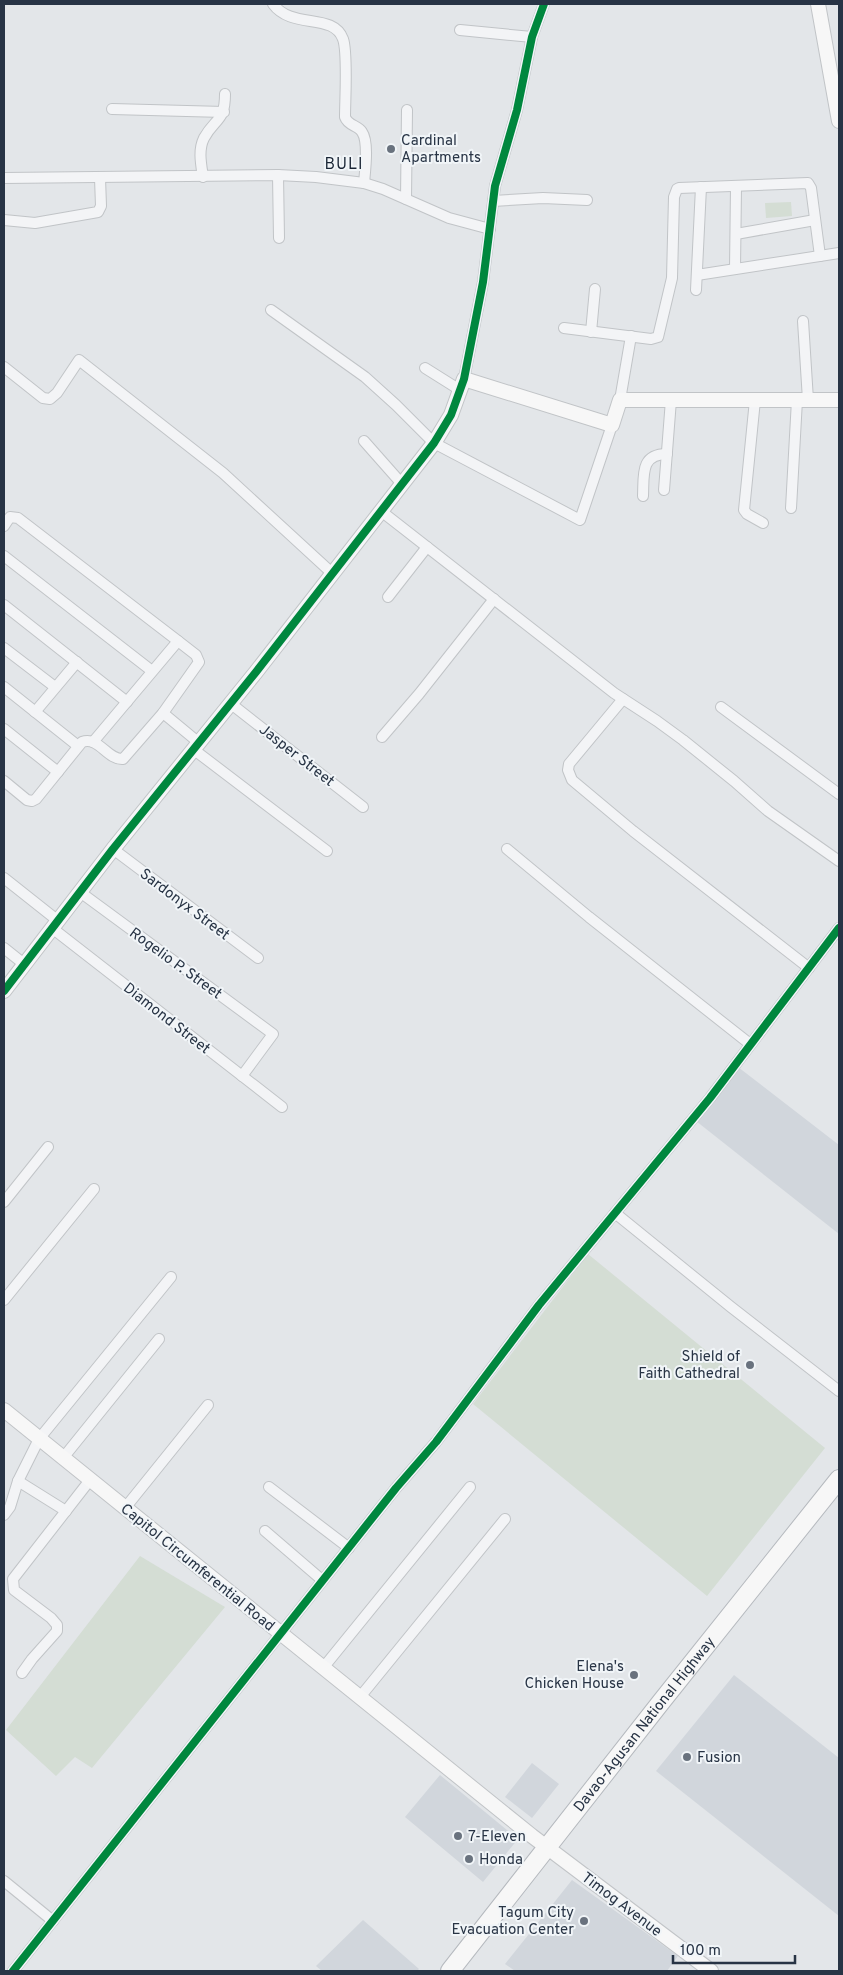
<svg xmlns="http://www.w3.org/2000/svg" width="843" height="1975" font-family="Overpass,sans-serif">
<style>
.built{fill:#d1d6dc}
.green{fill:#d4ddd4}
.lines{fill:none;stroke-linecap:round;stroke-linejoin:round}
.street-casing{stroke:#c1c4c7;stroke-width:12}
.secondary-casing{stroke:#c1c4c7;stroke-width:16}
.highway-casing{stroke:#b5b9be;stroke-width:20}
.street{stroke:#f3f4f6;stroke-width:10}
.secondary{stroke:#f7f7f7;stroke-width:14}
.highway{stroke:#f7f7f7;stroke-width:18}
.cycleway-casing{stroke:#f1f5f8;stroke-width:11}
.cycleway{stroke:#00873e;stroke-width:8}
.poi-dot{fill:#69727e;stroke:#f1f5f8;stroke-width:2}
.labels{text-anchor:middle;stroke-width:4;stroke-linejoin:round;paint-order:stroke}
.poi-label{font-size:15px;fill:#283445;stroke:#f1f5f8;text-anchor:start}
.street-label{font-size:15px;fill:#283445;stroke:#f1f5f8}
.neighbourhood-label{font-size:16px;letter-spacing:1px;fill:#1a2535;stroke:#f1f5f8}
</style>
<rect width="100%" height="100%" fill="#e3e6e9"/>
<!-- built -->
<g class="built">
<path d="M738,1067L839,1145V1234L696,1121Z"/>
<path d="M734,1675L839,1758V1916L656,1771Z"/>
<path d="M532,1763L559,1784L532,1818L505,1797Z"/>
<path d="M440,1775L518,1839L483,1882L405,1817Z"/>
<path d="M572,1880L678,1956L667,1971H515L505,1964Z"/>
<path d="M363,1920L419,1969L417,1971H322L316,1966Z"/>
</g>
<!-- green -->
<g class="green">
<path d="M791,202L792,216L766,218L765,203Z"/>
<path d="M588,1254L825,1448L707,1596L473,1404Z"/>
<path d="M140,1556L225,1607L92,1768L75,1757L56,1776L6,1730Z"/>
</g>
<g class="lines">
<!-- street casing -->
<g class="street-casing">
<g id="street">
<path d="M273,4C292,30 333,12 343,39C348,53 345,100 345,117C348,126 358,125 362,132C369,142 365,171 364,183"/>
<path d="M460,30L532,37"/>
<path d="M112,109L224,112"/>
<path d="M278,175L279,238"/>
<path d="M203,177C201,164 198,150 204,138C215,118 225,122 225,94"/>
<path d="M4,178L278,175L316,177L364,183L383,189L449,218L490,229"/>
<path d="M406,199L407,110"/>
<path d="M493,201L543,198L587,200"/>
<path d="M4,220L35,223L98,212L101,206L100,178"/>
<path d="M736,234L815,220"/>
<path d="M735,269L736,187"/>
<path d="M697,275L839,253"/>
<path d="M696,290L701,187"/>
<path d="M271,310L365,377L396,405L434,443L580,520L612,425"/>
<path d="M803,321L808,400"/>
<path d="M564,328L651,339L658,337L672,278L674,197L677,189L679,188L808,183L811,188L820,256"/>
<path d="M591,332L595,289"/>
<path d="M4,367L43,398L50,399L57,393L79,360L223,473L333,574"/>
<path d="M425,368L460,390"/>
<path d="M464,379L483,282L495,186L517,110L532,37L544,4"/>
<path d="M620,400L631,336"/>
<path d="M755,400L744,510L747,514L763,523"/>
<path d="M364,441L402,484"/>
<path d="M664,490L671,400"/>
<path d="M643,496C644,475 640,454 667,454"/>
<path d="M791,508L797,400"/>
<path d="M381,511L614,693L657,721L683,740L734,781L768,811L839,861"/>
<path d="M4,526L10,517L18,518L178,641L196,655L199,662L163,713L123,759C107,760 99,736 82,742L36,799L32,801L27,800L4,781"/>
<path d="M4,556L152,671"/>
<path d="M388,597L427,547"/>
<path d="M4,605L127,702"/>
<path d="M4,648L55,687"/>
<path d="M4,687L78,746"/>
<path d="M623,699L569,764L568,770L572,780L633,831L809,968"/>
<path d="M230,703L363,807"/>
<path d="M721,707L839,794"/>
<path d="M35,712L77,662"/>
<path d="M163,713L198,742"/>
<path d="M4,729L58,772"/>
<path d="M382,737L419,694L494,599"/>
<path d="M93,742L178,641"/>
<path d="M193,749L327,851"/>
<path d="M113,849L258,958"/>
<path d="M507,849L589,917L750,1044"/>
<path d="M4,878L57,920"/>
<path d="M80,892L273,1034L242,1076"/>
<path d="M52,928L282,1107"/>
<path d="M4,948L24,964"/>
<path d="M4,1202L48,1147"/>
<path d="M615,1213L731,1307L839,1391"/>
<path d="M4,1300L94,1189"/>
<path d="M63,1458L159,1339"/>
<path d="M18,1481L39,1439L171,1277"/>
<path d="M269,1487L349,1548"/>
<path d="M125,1508L208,1405"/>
<path d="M4,1515L10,1507L18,1481L66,1511"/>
<path d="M265,1531L322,1580"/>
<path d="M323,1668L470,1487"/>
<path d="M22,1673L32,1659L57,1631V1625L51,1618L14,1590L13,1579L90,1480"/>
<path d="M360,1697L505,1519"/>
<path d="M4,1881L53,1921"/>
<path d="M13,1971L396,1488L436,1442L539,1305L710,1098L839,928"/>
</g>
</g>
<!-- secondary casing -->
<g class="secondary-casing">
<g id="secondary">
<path d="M818,4L839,121"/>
<path d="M4,991L113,849L256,672L434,443L451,415L464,379L612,425L620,400H839"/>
<path d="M4,1410L532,1836L711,1971"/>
</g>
</g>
<!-- highway casing -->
<g class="highway-casing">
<g id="highway">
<path id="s1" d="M450,1971L661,1702L839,1479"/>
</g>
</g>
<!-- street -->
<use href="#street" class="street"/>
<!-- secondary -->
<use href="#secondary" class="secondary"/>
<!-- highway -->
<use href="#highway" class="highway"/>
<!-- cycleway casing -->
<g class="cycleway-casing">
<g id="cycleway">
<path d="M4,991L113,849L256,672L434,443L451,415L464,379L483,282L495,186L517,110L532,37L544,4"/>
<path d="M13,1971L396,1488L436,1442L539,1305L710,1098L839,928"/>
</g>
</g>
<!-- cycleway -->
<use href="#cycleway" class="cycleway"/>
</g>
<!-- markers -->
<g class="poi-dot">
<circle cx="391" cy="149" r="5"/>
<circle cx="750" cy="1365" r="5"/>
<circle cx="634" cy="1675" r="5"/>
<circle cx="687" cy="1757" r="5"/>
<circle cx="458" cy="1836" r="5"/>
<circle cx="469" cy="1859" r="5"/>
<circle cx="584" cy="1921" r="5"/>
</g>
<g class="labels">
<!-- poi labels -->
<g class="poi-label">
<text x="401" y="145">Cardinal<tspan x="401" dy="17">Apartments</tspan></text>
<text x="740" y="1361" text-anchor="end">Shield of<tspan x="740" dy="17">Faith Cathedral</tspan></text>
<text x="624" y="1671" text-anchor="end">Elena's<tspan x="624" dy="17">Chicken House</tspan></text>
<text x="697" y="1762">Fusion</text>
<text x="468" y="1841">7-Eleven</text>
<text x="479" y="1864">Honda</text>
<text x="574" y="1917" text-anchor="end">Tagum City<tspan x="574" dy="17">Evacuation Center</tspan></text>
</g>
<!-- street labels -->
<g class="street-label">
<text transform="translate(297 755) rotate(38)" y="5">Jasper Street</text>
<text transform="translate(185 904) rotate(37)" y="5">Sardonyx Street</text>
<text transform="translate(176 963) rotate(36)" y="5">Rogelio P. Street</text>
<text transform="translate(167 1018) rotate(38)" y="5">Diamond Street</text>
<text transform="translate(198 1567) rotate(39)" y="5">Capitol Circumferential Road</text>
<text dy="5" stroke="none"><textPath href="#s1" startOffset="314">Davao-Agusan National Highway</textPath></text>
<text transform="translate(622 1904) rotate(37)" y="5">Timog Avenue</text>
</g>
<!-- neighbourhood labels -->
<g class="neighbourhood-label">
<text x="344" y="169">BULI</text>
</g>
</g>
<!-- border -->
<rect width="843" height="1975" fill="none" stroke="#283445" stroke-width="10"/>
<!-- scale -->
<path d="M673 1955v8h122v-8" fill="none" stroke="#283445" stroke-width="2.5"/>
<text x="680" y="1955" font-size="15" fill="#283445" stroke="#f1f5f8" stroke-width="4" paint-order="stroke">100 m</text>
</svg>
